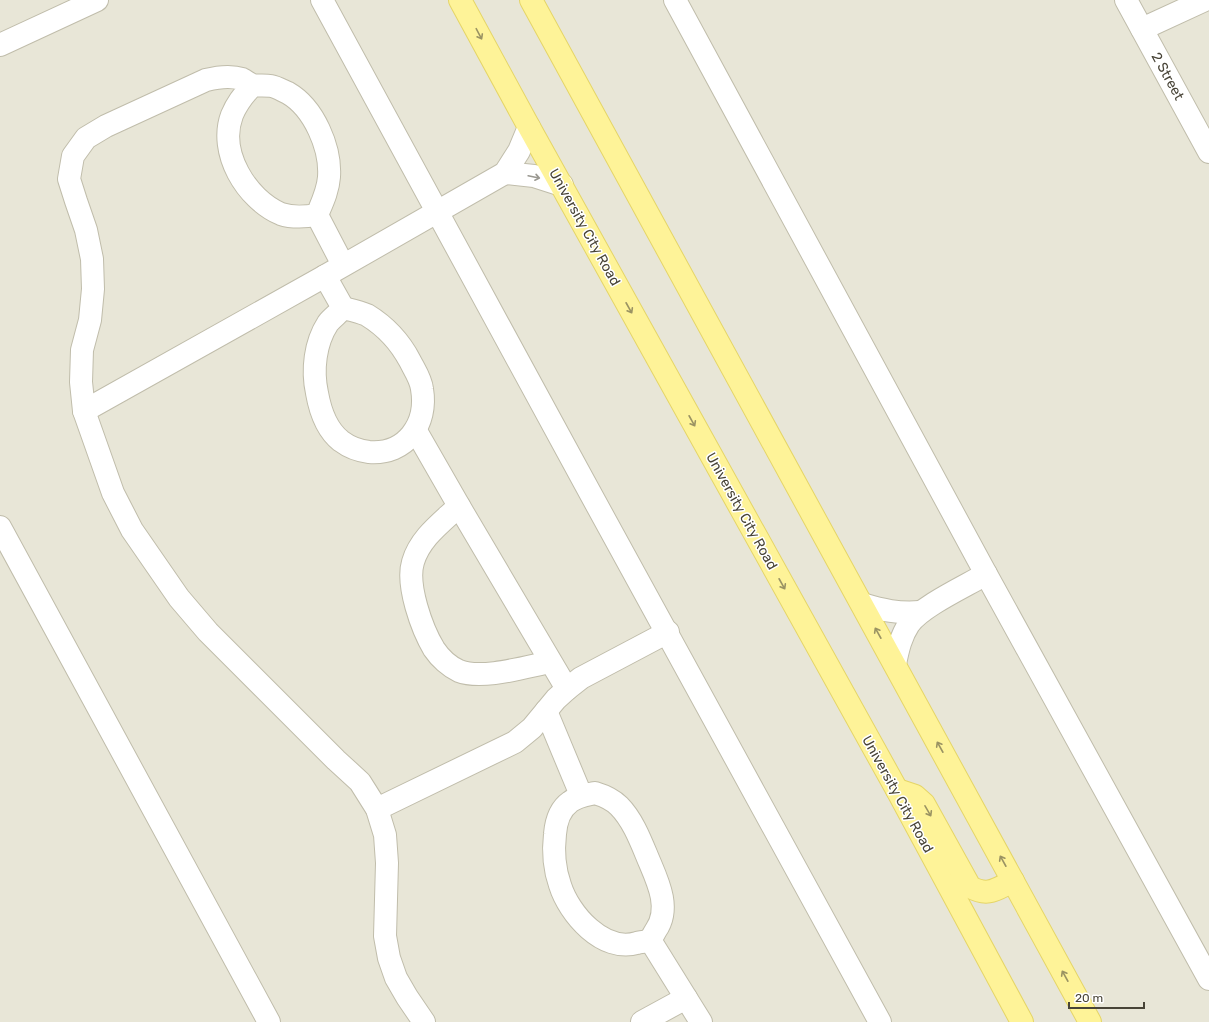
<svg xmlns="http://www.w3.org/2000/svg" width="1209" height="1022" font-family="Rubik,sans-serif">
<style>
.residential{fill:#e8e6d7}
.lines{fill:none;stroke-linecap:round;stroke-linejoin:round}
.minor-casing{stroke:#c0bdab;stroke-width:24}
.major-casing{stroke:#e5d567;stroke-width:24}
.minor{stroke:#fff;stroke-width:22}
.major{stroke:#fef398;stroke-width:22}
.oneway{stroke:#9a9363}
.oneway2{stroke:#9a9891}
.labels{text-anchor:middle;stroke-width:3;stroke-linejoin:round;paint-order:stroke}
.street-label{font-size:14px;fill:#484437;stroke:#fff}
</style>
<rect width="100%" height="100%" fill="#f4f3e9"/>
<!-- residential -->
<rect class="residential" x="0" y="0" width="1209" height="1022"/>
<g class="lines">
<!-- minor casing -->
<g class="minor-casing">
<g id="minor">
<path d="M322,0C506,342 694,681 880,1022"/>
<path d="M675,0L986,574L1209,979"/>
<path d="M1126,0L1209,152"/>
<path d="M1142,29L1205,0"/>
<path d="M0,45L97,0"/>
<path d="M253,85C244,94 237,103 232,115C218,152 246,199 281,214C293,218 305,217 317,215C322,203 328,191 329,177C331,148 314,108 288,93C283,91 277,87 271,86C265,85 259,86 253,85C249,84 246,81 242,79C230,75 218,77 206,80L106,126L86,138L73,156L69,179L76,201L86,230L92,259L93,289L90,320L82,350L81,382L84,411L113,493L132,530L179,598L208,632L336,760L360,782L377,809L385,835L387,863L385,936L389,958L396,978L407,997L424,1022"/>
<path d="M505,173L534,176L562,185"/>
<path d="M317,215L343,265"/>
<path d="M325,276L343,308"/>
<path d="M343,308C351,310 360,312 367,315C385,326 400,342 410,361C414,369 421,379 422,389C428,424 406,455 369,452C360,451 349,447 341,441C327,430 320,410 317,393C312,370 315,343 328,323C332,318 339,313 343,308Z"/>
<path d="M84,411L325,276L505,173L519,151L529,127"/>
<path d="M416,431L459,506L567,689"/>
<path d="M459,506C441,523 420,538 413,562C406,585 422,629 434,649C440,658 450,667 459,671C482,680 525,667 550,662"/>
<path d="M0,527L269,1022"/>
<path d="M862,604C882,610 899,614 920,612"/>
<path d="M895,664C898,649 901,636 909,624C922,606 966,586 986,574"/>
<path d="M546,711L581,795"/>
<path d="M595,793C605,796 612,799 619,806C632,819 640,839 647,856C656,878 672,907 656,930C654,933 652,938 649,940C646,942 641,942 637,943C603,953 569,914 560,885C554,868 553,851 555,834C556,822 560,809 570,802C577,796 586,795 595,793Z"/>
<path d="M377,809L515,742L532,728L556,699L567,689L581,678L668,632"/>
<path d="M650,940L701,1022"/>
<path d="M642,1022L686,998"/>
</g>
</g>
<!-- major casing -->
<g class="major-casing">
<g id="major">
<path d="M460,0L529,127L897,790L1022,1022"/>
<path d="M531,0L1090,1022"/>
<path d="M897,790L915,796L924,804L970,887C989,897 996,889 1013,881"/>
</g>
</g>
<!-- minor -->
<use href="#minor" class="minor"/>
<!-- major -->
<use href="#major" class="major"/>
</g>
<!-- one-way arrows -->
<defs><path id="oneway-shaft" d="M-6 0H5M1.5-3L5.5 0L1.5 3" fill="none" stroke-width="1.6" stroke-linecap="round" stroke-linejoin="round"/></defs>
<g class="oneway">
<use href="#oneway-shaft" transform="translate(479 34) rotate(62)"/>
<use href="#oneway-shaft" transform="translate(629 308) rotate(61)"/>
<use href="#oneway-shaft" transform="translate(692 421) rotate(61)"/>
<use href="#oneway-shaft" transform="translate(782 584) rotate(61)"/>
<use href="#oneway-shaft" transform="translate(878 633) rotate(-119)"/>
<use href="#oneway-shaft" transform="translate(940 747) rotate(-119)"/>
<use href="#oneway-shaft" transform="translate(928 811) rotate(60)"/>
<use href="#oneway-shaft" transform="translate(1003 861) rotate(-119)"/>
<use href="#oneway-shaft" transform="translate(1065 976) rotate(-119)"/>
</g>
<use class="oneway2" href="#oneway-shaft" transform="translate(534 177) rotate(12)"/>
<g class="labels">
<!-- street labels -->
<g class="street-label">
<text transform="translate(1168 76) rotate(61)" y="5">2 Street</text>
<text transform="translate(585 227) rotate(61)" y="5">University City Road</text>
<text transform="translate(742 511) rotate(61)" y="5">University City Road</text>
<text transform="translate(898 794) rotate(61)" y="5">University City Road</text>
</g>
</g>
<!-- scale -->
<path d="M1069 1002v6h75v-6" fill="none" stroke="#484437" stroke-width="2"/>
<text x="1075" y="1002" font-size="12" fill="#484437" stroke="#ffffff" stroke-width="3" paint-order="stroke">20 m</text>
</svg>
